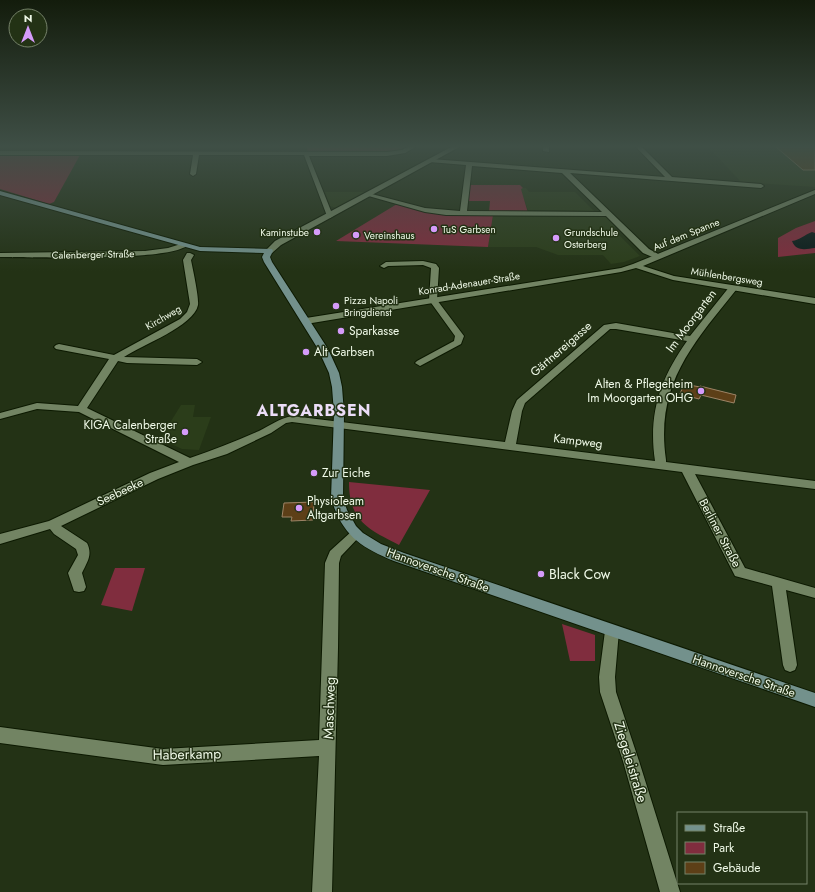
<svg xmlns="http://www.w3.org/2000/svg" width="815" height="892" font-family="Jost,sans-serif">
<style>
.built{fill:#2b3d1a}
.green{fill:#802d3e}
.water{fill:#0c1d1c}
.building{fill:#5d3f17;stroke:#9d8466}
.lines{fill:none;stroke-linecap:round;stroke-linejoin:round}
.minor-casing{stroke:#0c1901;stroke-width:2}
.tertiary-casing{stroke:#0c1901;stroke-width:2}
.secondary-casing{stroke:#0c1901;stroke-width:2}
.minor{fill:#728463;fill-rule:evenodd}
.tertiary{fill:#728463;fill-rule:evenodd}
.secondary{fill:#73918c;fill-rule:evenodd}
.poi-dot{fill:#d59bfa;stroke:#233215;stroke-width:1.5}
.labels{text-anchor:middle;stroke-width:3;stroke-linejoin:round;paint-order:stroke}
.far-poi-label{font-size:10px;fill:#eff9e7;stroke:#233215;text-anchor:start}
.far-street-label{font-size:10px;fill:#eff9e7;stroke:#233215}
.street-label{font-size:12px;fill:#eff9e7;stroke:#233215}
.poi-label{font-size:12px;fill:#eff9e7;stroke:#233215;text-anchor:start}
.near-poi-label{font-size:14px;fill:#eff9e7;stroke:#233215;text-anchor:start}
.near-street-label{font-size:14px;fill:#eff9e7;stroke:#233215}
.district-label{font-size:16px;font-weight:bold;letter-spacing:1px;fill:#ecddf8;stroke:#233215}
</style>
<rect width="100%" height="100%" fill="#233215"/>
<!-- built -->
<g class="built">
<path d="M707,146H815V187L741,182Z"/>
<path d="M520,188H526L529,192H575L594,211L528,210Z"/>
<path d="M325,192H366L336,208L330,206Z"/>
<path d="M493,215L605,216L616,226L613,229L640,256L624,262L611,264L603,255H558L536,247H488Z"/>
<path d="M181,405H195L193,417H211L199,450L182,449L160,439Z"/>
</g>
<!-- green -->
<g class="green">
<path d="M306,146H406L399,150L390,152H308Z"/>
<path d="M0,155H80L54,202L49,204L0,189Z"/>
<path d="M468,185H520L523,188L521,189L528,213L489,212L490,201H466Z"/>
<path d="M397,204L428,212L493,215L488,247L336,241Z"/>
<path d="M815,221V253L778,257V238L796,228Z"/>
<path d="M349,482L430,490L399,545C368,529 349,521 349,482Z"/>
<path d="M115,568H145L132,611L101,605Z"/>
<path d="M562,624L595,635V661H570Z"/>
</g>
<!-- water -->
<path class="water" d="M812,232L815,233V248C806,249 796,252 792,241C800,240 804,235 812,232Z"/>
<!-- building -->
<g class="building">
<path d="M776,147H815V170H803Z"/>
<path d="M684,384L700,387V386L736,395L734,403L701,395L699,399L680,394Z"/>
<path d="M314,502L313,520L291,521L292,517H282L284,503Z"/>
</g>
<g class="lines">
<!-- minor casing -->
<g class="minor-casing">
<g id="minor">
<path d="M409,146H417L405,153L387,156H309L333,216L330,218L327,216L304,155H199L196,174L193,176L190,174L193,155H0V151L387,152L402,150Z"/>
<path d="M543,146H549V152L543,151Z"/>
<path d="M635,146H641L672,177L761,184L764,186L761,188L570,173L649,249L660,255V259H657L643,253L606,216L446,215L425,212L365,195L368,193L425,208L460,211L466,165L429,162L428,161L431,159L665,177ZM472,166L562,173L602,212L467,211Z"/>
<path d="M184,243L188,245C169,262 32,257 0,257V253L145,251L168,248Z"/>
<path d="M187,253H190L194,255L191,260C193,270 199,297 198,305C194,326 142,345 124,357L197,359L202,362L197,365L127,363L118,361L87,408L190,458C214,450 236,441 259,431C271,425 278,419 292,416L505,442L512,411L517,400L604,325L616,323L690,336L730,286H736V290C692,345 655,385 666,460V462L815,481V489L695,474L745,568L815,588V598L786,590L797,665L795,670L790,672L785,670L783,665L772,586L735,576L682,472L292,422L286,423L271,433L227,454L193,465L158,479L61,526L87,543C93,555 87,562 82,573L86,587L84,591L79,592L74,591L68,573L78,555L76,549L54,534L50,529L0,544V534L49,521L150,473L179,462L79,412L37,409L0,419V413L37,403L78,406L109,359L56,349L54,347L56,345L59,344L114,355L180,319L187,312L190,304L183,260ZM610,329H616L687,341C660,379 648,414 655,461L516,444L522,411L525,403Z"/>
<path d="M423,261L436,264L439,268L437,300L464,336L461,344L420,366L415,363L417,361L454,341L455,336L429,300L431,268L423,265L388,266L384,268L380,266L386,262Z"/>
<path d="M356,529L360,531L362,534L341,556L339,563L338,648L332,892H312L319,756L163,765L0,743V727L163,749L319,740L325,563L330,551L352,531Z"/>
<path d="M612,625L617,627L619,631L615,677L616,692L639,761L680,892H660L623,761L600,692L599,677L605,631L607,627Z"/>
</g>
</g>
<!-- tertiary casing -->
<g class="tertiary-casing">
<g id="tertiary">
<path d="M453,146H461L281,245L272,253H266L265,251L275,241Z"/>
<path d="M815,190V194L643,266L674,276L815,298V304L673,280L636,268L621,272L306,324L302,321L306,318L621,268L633,264Z"/>
</g>
</g>
<!-- secondary casing -->
<g class="secondary-casing">
<path id="secondary" d="M0,191L200,247L272,249L273,251L270,257L272,262L328,349L339,373L342,387L344,413L343,498L347,510L356,526L363,533L381,544L404,553L815,693V707L394,561C360,547 342,535 331,498L334,413L332,387L329,373L318,349L264,262L262,257L264,253L200,251L0,195Z"/>
</g>
<!-- minor -->
<use href="#minor" class="minor"/>
<!-- tertiary -->
<use href="#tertiary" class="tertiary"/>
<!-- secondary -->
<use href="#secondary" class="secondary"/>
</g>
<!-- sky -->
<linearGradient id="sky" x2="0" y2="1"><stop stop-color="#131c0c"/><stop offset="0.54" stop-color="#3f4f46"/><stop offset="1" stop-color="#3f4f46" stop-opacity="0"/></linearGradient>
<rect width="815" height="271" fill="url(#sky)"/>
<!-- markers -->
<g class="poi-dot">
<circle cx="434" cy="229" r="4"/>
<circle cx="317" cy="232" r="4"/>
<circle cx="356" cy="235" r="4"/>
<circle cx="556" cy="238" r="4"/>
<circle cx="336" cy="306" r="4"/>
<circle cx="341" cy="331" r="4"/>
<circle cx="306" cy="352" r="4"/>
<circle cx="701" cy="391" r="4"/>
<circle cx="185" cy="432" r="4"/>
<circle cx="314" cy="473" r="4"/>
<circle cx="299" cy="508" r="4"/>
<circle cx="541" cy="574" r="4"/>
</g>
<g class="labels">
<!-- far-poi labels -->
<g class="far-poi-label">
<text x="442" y="233">TuS Garbsen</text>
<text x="309" y="236" text-anchor="end">Kaminstube</text>
<text x="564" y="236">Grundschule<tspan x="564" dy="12">Osterberg</tspan></text>
<text x="364" y="239">Vereinshaus</text>
<text x="344" y="304">Pizza Napoli<tspan x="344" dy="12">Bringdienst</tspan></text>
</g>
<!-- far-street labels -->
<g class="far-street-label">
<text transform="translate(686 234) rotate(-22)" y="4">Auf dem Spanne</text>
<text transform="translate(93 254) rotate(-1)" y="4">Calenberger Straße</text>
<text transform="translate(727 276) rotate(9)" y="4">Mühlenbergsweg</text>
<text transform="translate(469 283) rotate(-9)" y="4">Konrad-Adenauer-Straße</text>
<text transform="translate(163 317) rotate(-30)" y="4">Kirchweg</text>
</g>
<!-- street labels -->
<g class="street-label">
<text transform="translate(691 321) rotate(-53)" y="4">Im Moorgarten</text>
<text transform="translate(561 349) rotate(-41)" y="4">Gärtnereigasse</text>
<text transform="translate(578 441) rotate(7)" y="4">Kampweg</text>
<text transform="translate(120 492) rotate(-25)" y="4">Seebeeke</text>
<text transform="translate(720 533) rotate(62)" y="4">Berliner Straße</text>
<text transform="translate(438 570) rotate(20)" y="4">Hannoversche Straße</text>
<text transform="translate(744 676) rotate(19)" y="4">Hannoversche Straße</text>
</g>
<!-- poi labels -->
<g class="poi-label">
<text x="349" y="335">Sparkasse</text>
<text x="314" y="356">Alt Garbsen</text>
<text x="693" y="388" text-anchor="end">Alten &amp; Pflegeheim<tspan x="693" dy="14">Im Moorgarten OHG</tspan></text>
<text x="177" y="429" text-anchor="end">KIGA Calenberger<tspan x="177" dy="14">Straße</tspan></text>
<text x="322" y="477">Zur Eiche</text>
<text x="307" y="505">PhysioTeam<tspan x="307" dy="14">Altgarbsen</tspan></text>
</g>
<!-- near-poi labels -->
<g class="near-poi-label">
<text x="549" y="579">Black Cow</text>
</g>
<!-- near-street labels -->
<g class="near-street-label">
<text transform="translate(329 708) rotate(-88)" y="5">Maschweg</text>
<text transform="translate(187 754) rotate(-1)" y="5">Haberkamp</text>
<text transform="translate(631 762) rotate(73)" y="5">Ziegeleistraße</text>
</g>
<!-- district labels -->
<g class="district-label">
<text x="314" y="416">ALTGARBSEN</text>
</g>
</g>
<!-- legend -->
<rect x="677" y="812" width="130" height="72" fill="#233215" stroke="#758269"/>
<rect x="685" y="825" width="20" height="6" fill="#73918c" stroke="#758269"/>
<text x="713" y="832" font-size="12" fill="#eff9e7">Straße</text>
<rect x="685" y="842" width="20" height="12" fill="#802d3e" stroke="#758269"/>
<text x="713" y="852" font-size="12" fill="#eff9e7">Park</text>
<rect x="685" y="862" width="20" height="12" fill="#5d3f17" stroke="#758269"/>
<text x="713" y="872" font-size="12" fill="#eff9e7">Gebäude</text>
<!-- north arrow -->
<g transform="translate(28 28)"><circle r="19" fill="#233215" stroke="#758269"/>
<path d="M0-3L7 15L0 10L-7 15Z" fill="#d59bfa"/>
<text y="-6" font-size="11" font-weight="bold" text-anchor="middle" fill="#eff9e7">N</text>
</g>
</svg>
